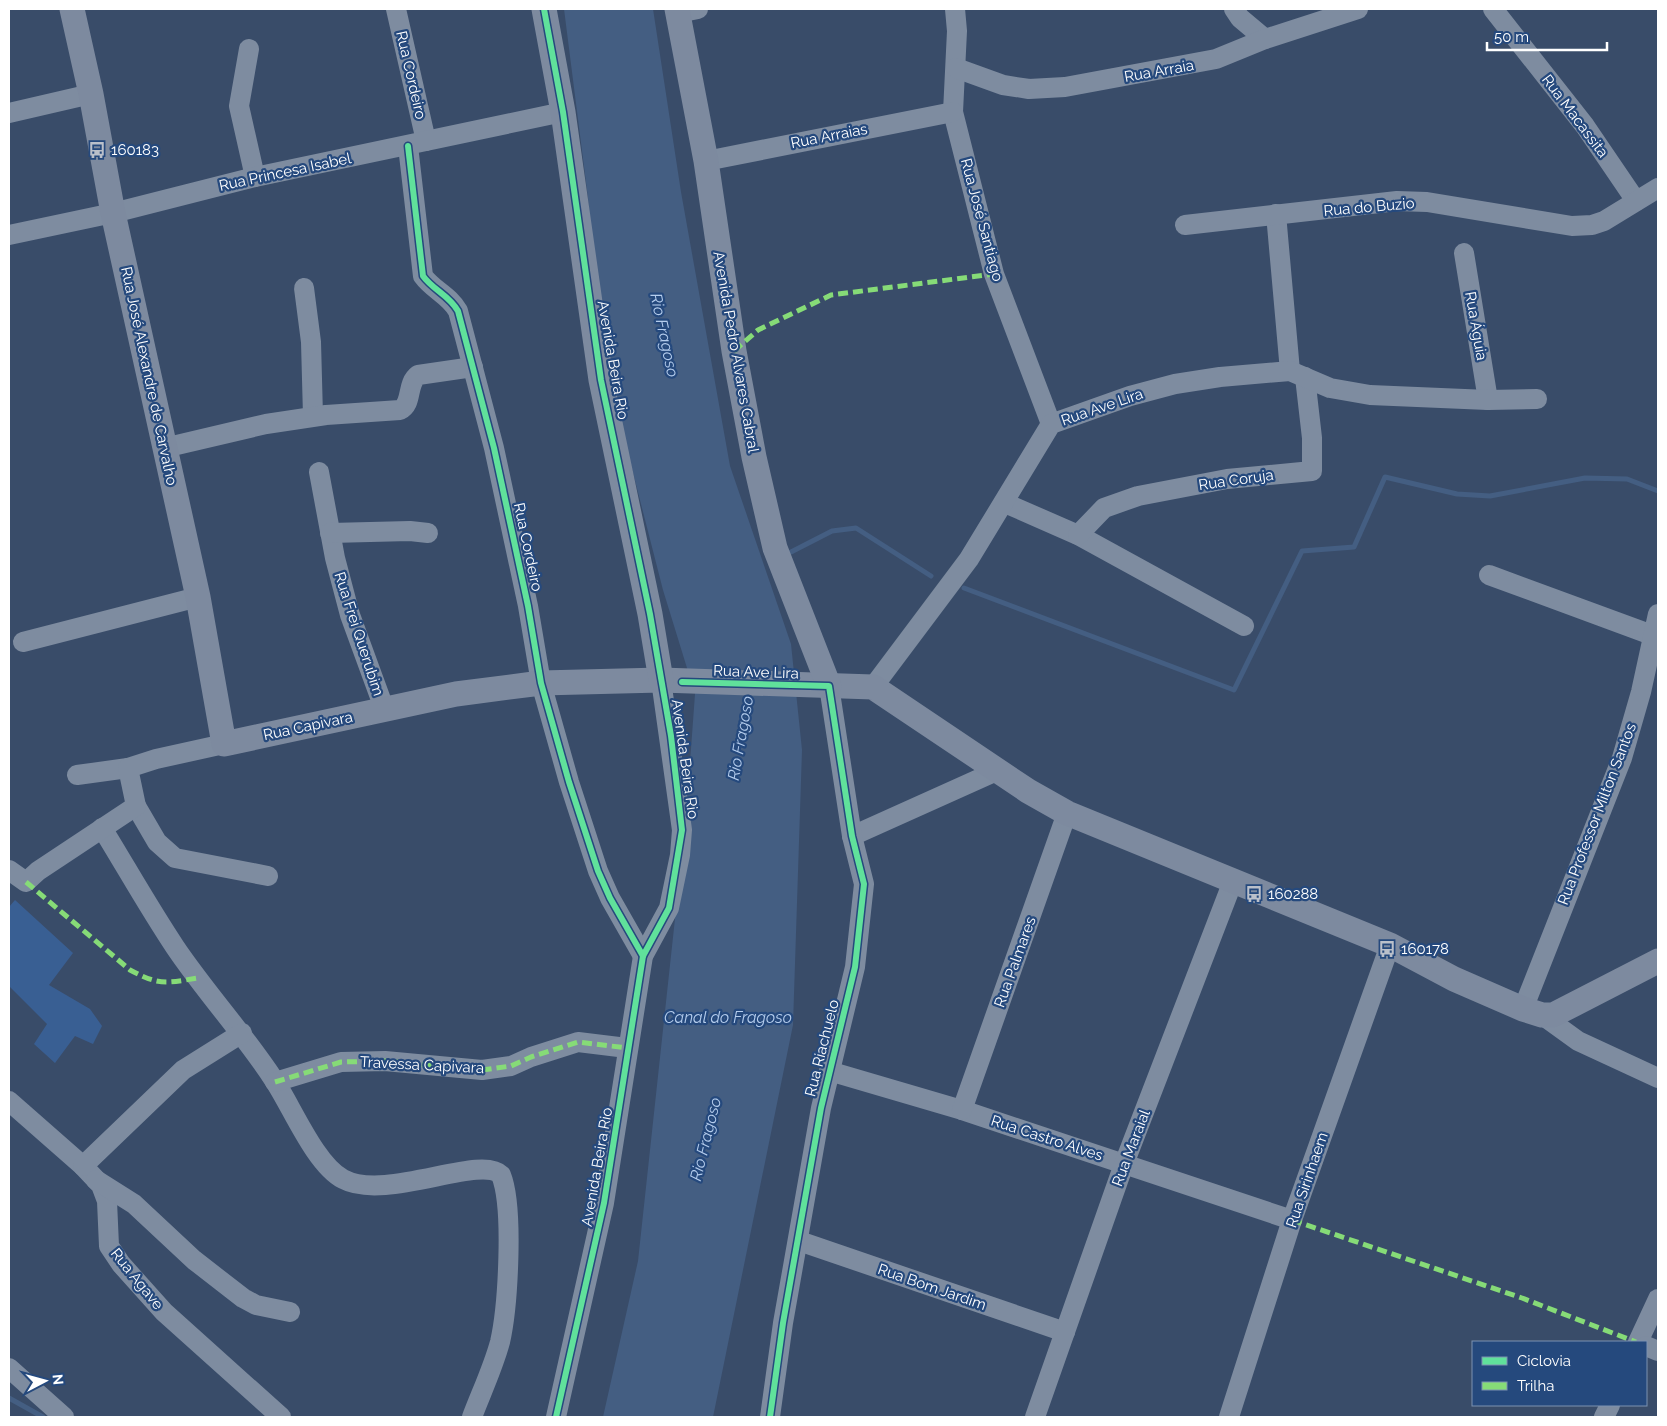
<svg xmlns="http://www.w3.org/2000/svg" width="1667" height="1426" font-family="Raleway,sans-serif">
<style>
.green{fill:#395f93}
.water{fill:#445e82}
.lines{fill:none;stroke-linecap:round;stroke-linejoin:round}
.stream{stroke:#445e82;stroke-width:5}
.minor{stroke:#7e8ca0;stroke-width:20}
.major{stroke:#7d8a9f;stroke-width:25}
.quiet{stroke:#86db77;stroke-width:5;stroke-dasharray:10 5;stroke-linecap:butt}
.cycleway-casing{stroke:#25497d;stroke-width:9}
.cycleway{stroke:#60e19b;stroke-width:6}
.labels{text-anchor:middle;stroke-width:4.5;stroke-linejoin:round;paint-order:stroke}
.street-label{font-size:15px;fill:#fff;stroke:#25497d}
.poi-label{font-size:15px;fill:#fff;stroke:#25497d;text-anchor:start}
.water-label{font-size:16px;font-style:italic;fill:#b5cded;stroke:#25497d}
</style>
<rect width="100%" height="100%" fill="#394c69"/>
<!-- green -->
<path class="green" d="M15,900L73,953L49,985L90,1009L102,1026L93,1044L75,1036L55,1063L34,1044L47,1024L9,986V907Z"/>
<!-- water -->
<path class="water" d="M564,9H653L681,192L730,466L791,644L802,750L793,1025L713,1417H603L638,1261L686,817L695,694L663,590L597,332L588,198Z"/>
<g class="lines">
<!-- stream -->
<g class="stream">
<path d="M791,552L832,531L856,528L931,576"/>
<path d="M964,588L1234,690L1302,551L1354,547L1385,477L1457,494L1490,496L1585,478L1627,479L1658,491"/>
<path d="M9,1398L43,1417"/>
</g>
<!-- minor -->
<g class="minor">
<path d="M396,9L426,141"/>
<path d="M955,9L957,31L953,112L994,274L1051,424"/>
<path d="M1234,9L1240,18L1265,39"/>
<path d="M1493,9L1585,126L1636,201"/>
<path d="M678,13L698,9"/>
<path d="M249,49L239,106L255,177"/>
<path d="M956,68L1003,85L1029,89L1065,87L1216,59L1265,39L1358,9"/>
<path d="M9,113L91,94"/>
<path d="M408,146L423,276C433,290 449,295 458,311L494,448L528,606L541,683L569,782L598,871L610,898L643,956"/>
<path d="M706,161L953,112"/>
<path d="M1276,214L1290,371"/>
<path d="M1185,225L1397,201L1427,202L1572,226L1592,225L1604,221L1658,188"/>
<path d="M9,235L113,213L255,177L563,112"/>
<path d="M1464,253L1488,400"/>
<path d="M304,288L311,342L313,416"/>
<path d="M164,448L266,424L326,415L400,410C413,404 406,384 418,375L473,367"/>
<path d="M319,472L335,558L350,615L384,708"/>
<path d="M1005,503L1078,535L1244,626"/>
<path d="M330,533L410,531L428,533"/>
<path d="M1078,535L1104,508L1138,496L1227,479L1312,471V438L1305,377"/>
<path d="M1489,575L1652,635"/>
<path d="M23,642L198,597"/>
<path d="M873,687L969,559L1051,424L1130,396L1175,384L1220,377L1290,371L1330,388L1370,395L1488,400L1537,399"/>
<path d="M77,775L128,768"/>
<path d="M136,806L157,842L175,858L268,876"/>
<path d="M102,828C126,867 149,908 175,947C206,993 244,1034 274,1080C292,1107 315,1164 343,1179C385,1202 481,1154 501,1175C514,1207 508,1307 500,1342C493,1368 481,1393 472,1417"/>
<path d="M852,836L999,770"/>
<path d="M9,870L26,882L38,871L136,806L128,768L156,759L224,744"/>
<path d="M1523,1009L1622,758L1641,692L1658,614"/>
<path d="M1542,1015L1578,1041L1658,1078"/>
<path d="M829,1071L962,1110L1292,1220"/>
<path d="M275,1082L341,1062L385,1061L482,1070L511,1066L531,1057L578,1042L627,1048"/>
<path d="M9,1101L83,1166L101,1185L107,1201L109,1246L121,1264L164,1312L281,1417"/>
<path d="M962,1110L1067,813"/>
<path d="M83,1166L183,1070L242,1033"/>
<path d="M96,1180L134,1204L194,1260L243,1298L256,1305L290,1312"/>
<path d="M799,1241L1065,1332"/>
<path d="M1638,1342L1658,1299"/>
<path d="M1646,1346L1658,1351"/>
<path d="M9,1368L64,1417"/>
<path d="M556,1417L604,1203L643,956L669,908L680,855L682,830L661,680"/>
<path d="M770,1417L783,1323L821,1108L855,967L864,884L852,836L829,686"/>
<path d="M1035,1417L1124,1164L1233,881"/>
<path d="M1229,1417L1292,1220L1390,945"/>
<path d="M1604,1417L1610,1405"/>
</g>
<!-- major -->
<g class="major">
<path d="M72,9L91,94L113,213L198,597L224,744L456,694L541,683L661,680L873,687L1028,791L1067,813L1390,945L1454,979L1523,1009L1542,1015H1553L1658,961"/>
<path d="M544,9L563,112L601,380L650,614L661,680"/>
<path d="M677,9L706,161L734,351L754,457L775,548L829,686"/>
</g>
<!-- quiet -->
<g class="quiet">
<path d="M734,351L758,330L831,295L994,274"/>
<path d="M26,882L130,970C160,986 166,983 198,978"/>
<path d="M275,1082L341,1062L385,1061L482,1070L511,1066L531,1057L578,1042L627,1048"/>
<path d="M1292,1220L1522,1298L1636,1342"/>
</g>
<!-- cycleway casing -->
<g class="cycleway-casing">
<g id="cycleway">
<path d="M544,9L563,112L601,380L650,614L671,736L682,830L669,908L643,956L604,1203L556,1417"/>
<path d="M408,146L423,276C433,290 449,295 458,311L494,448L528,606L541,683L569,782L598,871L610,898L643,956"/>
<path d="M682,682L829,686L852,836L864,884L855,967L821,1108L783,1323L770,1417"/>
</g>
</g>
<!-- cycleway -->
<use href="#cycleway" class="cycleway"/>
</g>
<!-- icons -->
<defs>
<g id="bus-bare" transform="scale(1.35)"><path d="M-5-6H5V4H4V6H2V4H-2V6H-4V4H-5ZM-3.5-4V0h7V-4ZM-3.5 1.2v1.5H-2V1.2ZM2 1.2v1.5H3.5V1.2Z" fill="#bac0ca" stroke="#25497d" stroke-width="2.5" paint-order="stroke"/></g>
</defs>
<g fill-rule="evenodd">
<use href="#bus-bare" x="97" y="150"/>
<use href="#bus-bare" x="1254" y="894"/>
<use href="#bus-bare" x="1387" y="949"/>
</g>
<g class="labels">
<!-- street labels -->
<g class="street-label">
<text transform="translate(1159 71) rotate(-10)" y="5">Rua Arraia</text>
<text transform="translate(411 75) rotate(77)" y="5">Rua Cordeiro</text>
<text transform="translate(1575 116) rotate(53)" y="5">Rua Macassita</text>
<text transform="translate(829 136) rotate(-11)" y="5">Rua Arraias</text>
<text transform="translate(285 172) rotate(-12)" y="5">Rua Princesa Isabel</text>
<text transform="translate(1369 207) rotate(-5)" y="5">Rua do Buzio</text>
<text transform="translate(982 220) rotate(75)" y="5">Rua José Santiago</text>
<text transform="translate(1476 326) rotate(80)" y="5">Rua Águia</text>
<text transform="translate(736 352) rotate(80)" y="5">Avenida Pedro Alvares Cabral</text>
<text transform="translate(613 360) rotate(80)" y="5">Avenida Beira Rio</text>
<text transform="translate(149 376) rotate(78)" y="5">Rua José Alexandre de Carvalho</text>
<text transform="translate(1102 407) rotate(-19)" y="5">Rua Ave Lira</text>
<text transform="translate(1236 480) rotate(-8)" y="5">Rua Coruja</text>
<text transform="translate(528 547) rotate(78)" y="5">Rua Cordeiro</text>
<text transform="translate(359 634) rotate(72)" y="5">Rua Frei Querubim</text>
<text transform="translate(756 672) rotate(2)" y="5">Rua Ave Lira</text>
<text transform="translate(308 726) rotate(-12)" y="5">Rua Capivara</text>
<text transform="translate(685 759) rotate(82)" y="5">Avenida Beira Rio</text>
<text transform="translate(1597 814) rotate(-69)" y="5">Rua Professor Milton Santos</text>
<text transform="translate(1015 962) rotate(-70)" y="5">Rua Palmares</text>
<text transform="translate(822 1048) rotate(-76)" y="5">Rua Riachuelo</text>
<text transform="translate(422 1065) rotate(3)" y="5">Travessa Capivara</text>
<text transform="translate(1047 1138) rotate(18)" y="5">Rua Castro Alves</text>
<text transform="translate(1131 1148) rotate(-69)" y="5">Rua Maraial</text>
<text transform="translate(597 1167) rotate(-80)" y="5">Avenida Beira Rio</text>
<text transform="translate(1307 1180) rotate(-71)" y="5">Rua Sirinhaem</text>
<text transform="translate(137 1279) rotate(51)" y="5">Rua Agave</text>
<text transform="translate(932 1287) rotate(19)" y="5">Rua Bom Jardim</text>
</g>
<!-- poi labels -->
<g class="poi-label">
<text x="111" y="155">160183</text>
<text x="1268" y="899">160288</text>
<text x="1401" y="954">160178</text>
</g>
<!-- water labels -->
<g class="water-label">
<text transform="translate(665 335) rotate(78)" y="6">Rio Fragoso</text>
<text transform="translate(740 738) rotate(-80)" y="6">Rio Fragoso</text>
<text x="728" y="1023">Canal do Fragoso</text>
<text transform="translate(705 1139) rotate(-76)" y="6">Rio Fragoso</text>
</g>
</g>
<!-- border -->
<rect width="1667" height="1426" fill="none" stroke="#ffffff" stroke-width="20"/>
<!-- legend -->
<rect x="1472" y="1341" width="175" height="65" fill="#25497d" stroke="#7c92b1"/>
<rect x="1482" y="1357" width="25" height="8" fill="#60e19b" stroke="#7c92b1"/>
<text x="1517" y="1366" font-size="15" fill="#ffffff">Ciclovia</text>
<rect x="1482" y="1382" width="25" height="8" fill="#86db77" stroke="#7c92b1"/>
<text x="1517" y="1391" font-size="15" fill="#ffffff">Trilha</text>
<!-- north arrow -->
<g transform="translate(45 1381) rotate(84)" stroke="#25497d" stroke-width="4" paint-order="stroke">
<path d="M0-4L9 19L0 12L-9 19Z" fill="#ffffff"/>
<text y="-8" font-size="14" font-weight="bold" text-anchor="middle" fill="#ffffff">N</text>
</g>
<!-- scale -->
<path d="M1487 42v8h120v-8" fill="none" stroke="#ffffff" stroke-width="2.5"/>
<text x="1494" y="42" font-size="15" fill="#ffffff" stroke="#25497d" stroke-width="4" paint-order="stroke">50 m</text>
</svg>
